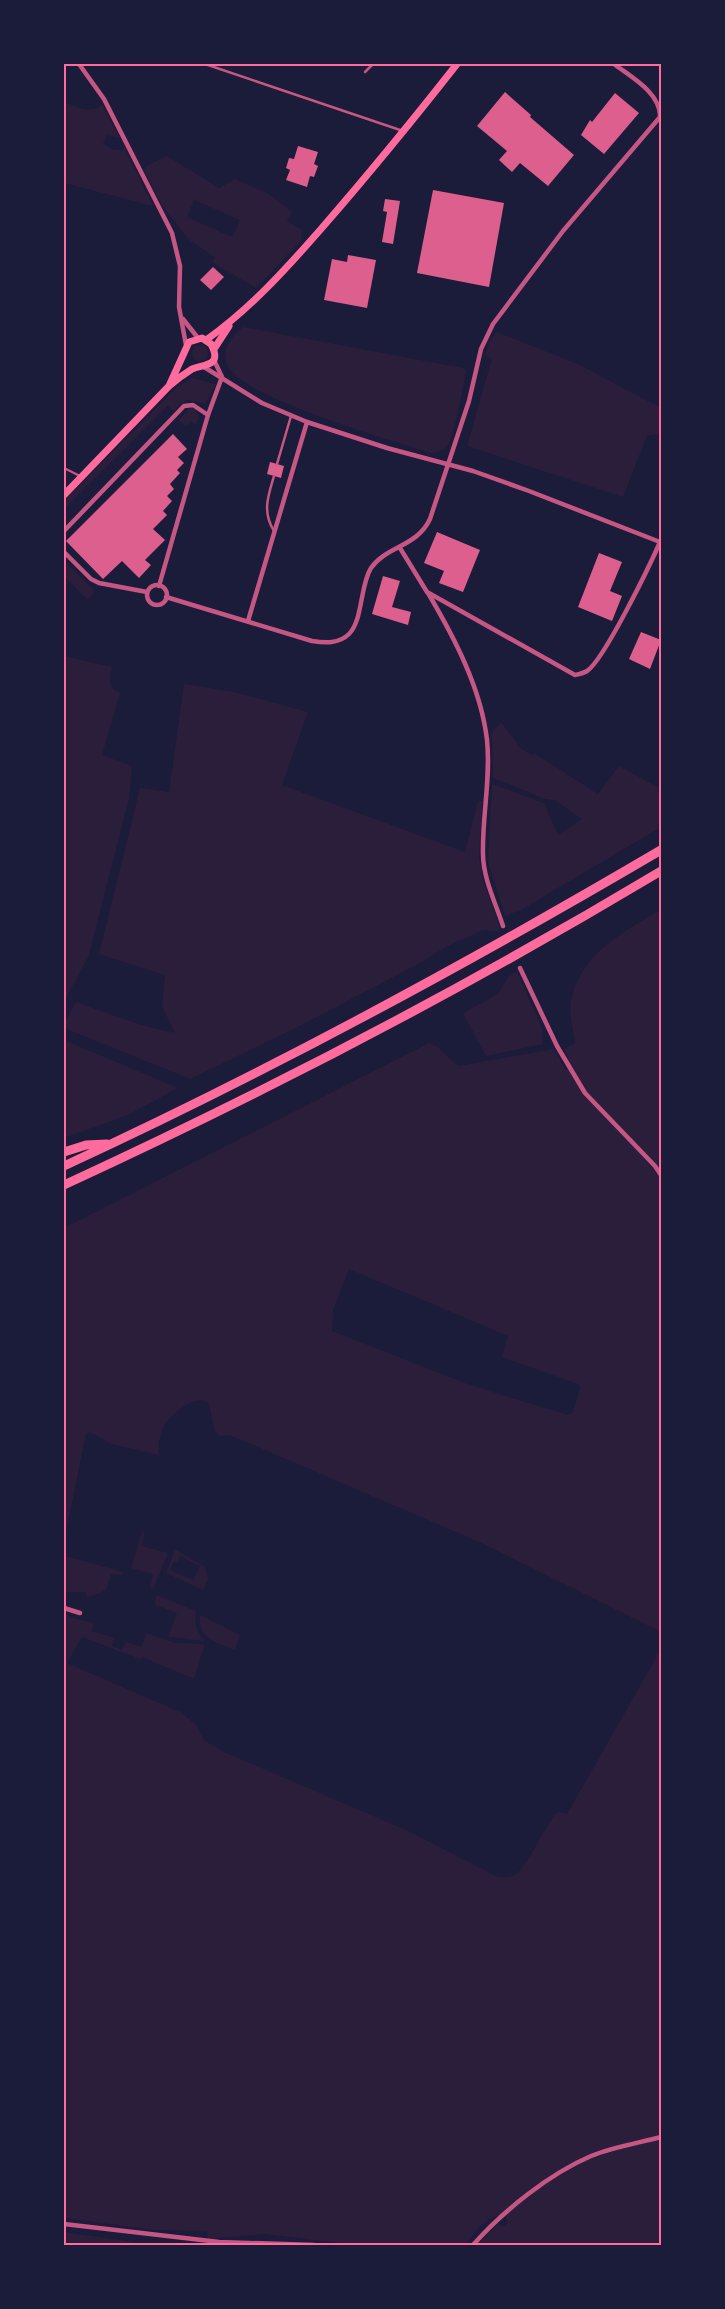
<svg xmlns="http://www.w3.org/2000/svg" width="725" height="2309" font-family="Barlow,sans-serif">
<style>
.green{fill:#2a1e3b;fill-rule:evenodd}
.building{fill:#dd5f8e}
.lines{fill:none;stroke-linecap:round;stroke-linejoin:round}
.service{stroke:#c65784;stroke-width:2.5}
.minor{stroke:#c65784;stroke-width:4.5}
.primary{stroke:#ff6b9d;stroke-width:7}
.motorway{stroke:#ff6b9d;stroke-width:9}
.neatline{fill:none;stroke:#ff6b9d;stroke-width:2}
</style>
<rect width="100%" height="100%" fill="#1b1b3a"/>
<!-- green -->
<g class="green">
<path d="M64,102C78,107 89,115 102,105L120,138L107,135L103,144L113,150H123L124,147L153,206L64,183Z"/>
<path d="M167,156L219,188L235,179L269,194L292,212L287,221L302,230L301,241L256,288L212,262L215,257L189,240L184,234L162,205L144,171L148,165ZM194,200L240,220L232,237L187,217Z"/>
<path d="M243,327L463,368L466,370C463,387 455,437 446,447C442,452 436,452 431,453C392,440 245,399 228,366C220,350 231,336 243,327Z"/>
<path d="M497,332L578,364L661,408V437L654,434L647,436L623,497L467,446L492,358L485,355L490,341Z"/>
<circle cx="200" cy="353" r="8"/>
<path d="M192,378L216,384L205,404L187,400L173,411L168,405L64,509V501L177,387Z"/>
<path d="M191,407L196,409L199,418L195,425L191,421L186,426L179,420Z"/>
<path d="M64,561L94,590L93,595L87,599L64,576Z"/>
<path d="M64,656L112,667C109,680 107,687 120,693L102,755L132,766L129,798L89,955L64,1002Z"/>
<path d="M184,684L235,692L308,712L282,785L465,852L478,801H482L479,859L483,880L500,927L499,931L483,930L444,948L424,961L294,1029L190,1079L64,1028V1023L76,1002L141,1025L175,1033L162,1007L165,975L99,954L140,788L169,792Z"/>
<path d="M501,722L517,743V746L532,755L534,753L598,794L619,766L661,789V827L521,910L505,916L488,862L492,784L544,803L558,835L582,819L554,800L545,799L493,778L492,732Z"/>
<path d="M661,910V1632L486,1545L251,1444L229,1435L219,1436L215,1432L209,1404C198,1392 175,1412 167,1421C161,1429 157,1446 159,1455L112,1444L89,1432L86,1434L64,1542V1228L429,1043L438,1047L458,1066L554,1049L565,1069L572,1068L564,1049L575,1043C573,1030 569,1014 571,1001C579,955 625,930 661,910ZM349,1269L508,1336L502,1357L578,1384L580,1388L573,1412L568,1415L470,1385L332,1331L333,1310Z"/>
<path d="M517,971L542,1028L543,1044L486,1056L463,1013L498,994L508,977Z"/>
<path d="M64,1040L178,1088L128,1115L64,1138Z"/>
<path d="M142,1532H145L142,1546L168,1553L153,1589L150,1588L153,1574L131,1568Z"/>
<path d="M175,1549L205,1567L208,1579L203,1590L166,1573ZM180,1556L200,1566L194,1580L170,1570L174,1562L177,1563Z"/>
<path d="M65,1556L124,1572L121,1575L111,1574L106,1590L87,1598L85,1592H64Z"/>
<path d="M156,1595L196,1611C194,1623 196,1632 205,1641L168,1637L177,1613L155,1605Z"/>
<path d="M64,1612L71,1617L94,1623L92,1631L114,1638L112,1646L122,1650L126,1642L142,1647L146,1633L176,1643L205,1644L194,1679L142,1657L140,1659L82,1637L67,1663L180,1712L196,1725L204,1740L222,1751L404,1829L498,1877C502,1877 507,1878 510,1877C526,1874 544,1824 558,1812L567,1814L661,1649V2245H477L497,2225L505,2226L508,2222L505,2215C487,2215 475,2231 466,2245H357L264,2234L208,2239L207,2231L155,2230L64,2218Z"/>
<path d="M200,1615L240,1635L235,1650C217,1643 197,1638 200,1615Z"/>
<path d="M64,2232L156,2245H64Z"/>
</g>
<!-- building -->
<g class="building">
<path d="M505,92L531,115L530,117L574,155L548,186L520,163L512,172L499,160L507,151L477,126Z"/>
<path d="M615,93L639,113L604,154L581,135L590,120L592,122Z"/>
<path d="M298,146L318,152L314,164L318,166L314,177L310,176L307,187L286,180L290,170L286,168L289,158L294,159Z"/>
<path d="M433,190L504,203L489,287L417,273Z"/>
<path d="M385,199L400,201L393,244L382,242L387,212L383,211Z"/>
<path d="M348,255L376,260L367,308L324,300L332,259L347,262Z"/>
<path d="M213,267L224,277L211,290L200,280Z"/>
<path d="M173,434L187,449L178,457L184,463L177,470L180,473L170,484L174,489L167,496L172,501L163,511L167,515L153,529L165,540L145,560L151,565L139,578L122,561L103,579L66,541Z"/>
<path d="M270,462L284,466L281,478L267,474Z"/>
<path d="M437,532L480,550L463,592L439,583L444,571L424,563Z"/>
<path d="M599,553L622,562L610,591L622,596L612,621L578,607Z"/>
<path d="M383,576L400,581L392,607L411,612L408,625L372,614Z"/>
<path d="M641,632L661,640L650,669L629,659Z"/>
</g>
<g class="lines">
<!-- service -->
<g class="service">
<path d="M205,64L403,131"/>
<path d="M365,72L373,64"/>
<path d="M277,464L291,416"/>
<path d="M64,468L80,476"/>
<path d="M274,476C268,496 262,512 274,531"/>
</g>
<!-- minor -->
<g class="minor">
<path d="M79,64L104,99L172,233L180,266L179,307L186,345"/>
<path d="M183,319L198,338"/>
<path d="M204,367L262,403L307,422L387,448L473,471L529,491L660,542C650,565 604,660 587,671C584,673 579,674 575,675L427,592L400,548"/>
<path d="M64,531L184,406L193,405L208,415"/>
<path d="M64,552L91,579L99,583L147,592"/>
<circle cx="157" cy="595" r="10"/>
<path d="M159,586L208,415L222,377L214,360"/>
<path d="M428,593C454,637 481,688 487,740C491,778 482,816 483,854C483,878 496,904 503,926"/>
<path d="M166,597L312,641C325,643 339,644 349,634C363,620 360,585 371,568C386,546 417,547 430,519L469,401L481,349L493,324L563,231L660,117C661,93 631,77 614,64"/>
<path d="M248,621L307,422"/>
<path d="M520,968L557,1046L585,1093L655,1166L661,1175"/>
<path d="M64,1608L80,1613"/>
<path d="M64,2224L219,2242L314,2245"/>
<path d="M473,2245C503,2211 549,2174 591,2156C613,2147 638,2143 661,2137"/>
</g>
<!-- primary -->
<g class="primary">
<path d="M206,340C250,309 286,269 321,229C368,175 413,120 457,64"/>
<path d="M214,349L229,326"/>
<path d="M64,495L169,386C176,380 184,374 192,369C204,364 223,367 211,344L202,338L189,342L169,386"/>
</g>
<!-- motorway -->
<g class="motorway">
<path d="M64,1152L86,1145L107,1144"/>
<path d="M64,1166C268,1072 467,964 661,850"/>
<path d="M64,1185C268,1091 469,986 661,871"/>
</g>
</g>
<!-- border -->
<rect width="725" height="2309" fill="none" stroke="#1b1b3a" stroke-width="130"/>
<rect x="65" y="65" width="595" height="2179" class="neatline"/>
</svg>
